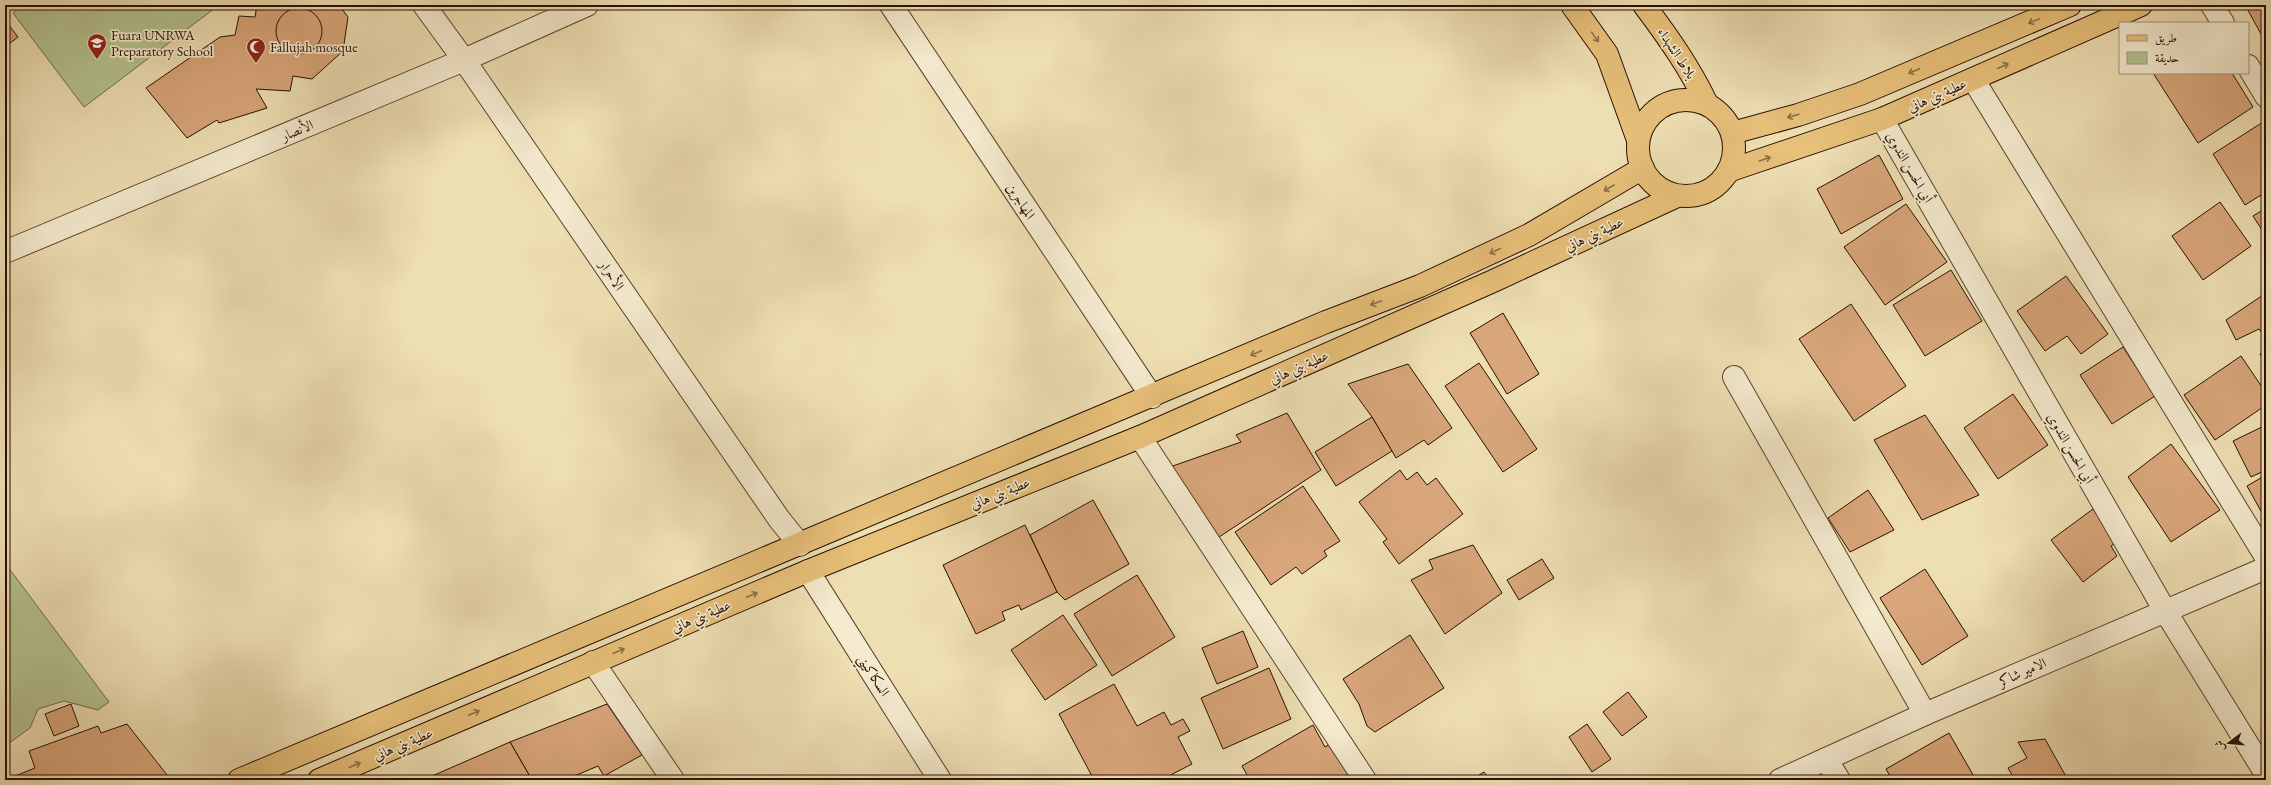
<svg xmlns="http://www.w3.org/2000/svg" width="2271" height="785" font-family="'EB Garamond',Amiri,serif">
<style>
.green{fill:#b4c390;stroke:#6e6948}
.building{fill:#d8a67a;stroke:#280f00}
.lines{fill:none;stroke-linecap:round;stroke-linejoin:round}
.minor-casing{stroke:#5a432d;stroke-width:24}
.major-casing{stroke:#280f00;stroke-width:24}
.minor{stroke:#f4eace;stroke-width:22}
.major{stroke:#e7c07a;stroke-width:22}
.oneway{stroke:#917043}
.labels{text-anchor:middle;stroke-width:3.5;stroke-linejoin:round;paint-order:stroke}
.poi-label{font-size:14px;fill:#280f00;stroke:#f4eace;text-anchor:start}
.street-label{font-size:14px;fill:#280f00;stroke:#f4eace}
</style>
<rect width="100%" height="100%" fill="#eedfb3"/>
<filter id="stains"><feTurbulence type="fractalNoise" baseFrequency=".005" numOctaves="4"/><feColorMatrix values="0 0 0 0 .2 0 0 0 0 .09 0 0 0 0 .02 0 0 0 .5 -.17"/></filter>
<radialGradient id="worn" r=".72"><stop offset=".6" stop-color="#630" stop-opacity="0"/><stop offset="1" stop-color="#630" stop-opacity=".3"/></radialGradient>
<!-- green -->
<g class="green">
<path d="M23,5H219L84,107L13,13Z"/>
<path d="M5,563L109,702L98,710L64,701L38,709L30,728L5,746Z"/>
</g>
<!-- building -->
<g class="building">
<path d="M257,5H339L348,17L343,51L312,79L293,76L290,91L256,89L267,108L219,123L217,120L187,138L146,88L220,37L235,35L239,16L255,17Z"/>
<path d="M2245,5H2266V43Z"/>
<circle cx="299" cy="31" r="23"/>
<path d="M5,20L18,37L5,47Z"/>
<path d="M2153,73H2232L2253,107L2198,143Z"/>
<path d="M2263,122L2266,127V192L2245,205L2213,154Z"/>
<path d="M1879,155L1903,199L1841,234L1817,189Z"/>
<path d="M2220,202L2251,246L2203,280L2172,236Z"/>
<path d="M1906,204L1947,262L1885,305L1844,247Z"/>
<path d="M2266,208V236L2253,216Z"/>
<path d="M1951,270L1982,321L1925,356L1893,305Z"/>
<path d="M2066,276L2108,334L2081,354L2067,336L2045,351L2017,311Z"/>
<path d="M2266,293V338L2259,329L2236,340L2226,320Z"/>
<path d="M1851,304L1906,386L1854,421L1799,339Z"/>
<path d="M1503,313L1539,374L1507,394L1470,333Z"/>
<path d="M2123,347L2155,396L2112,424L2080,375Z"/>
<path d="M2266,350V363L2260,354Z"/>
<path d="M2241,356L2266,393V405L2215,440L2184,395Z"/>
<path d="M1479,363L1537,449L1503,472L1445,386Z"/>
<path d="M1408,364L1452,428L1428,445L1424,440L1396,458L1372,417L1348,384Z"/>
<path d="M2013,394L2048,445L1998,479L1964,428Z"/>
<path d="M1287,413L1321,470L1216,539L1170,467L1241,442L1236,435Z"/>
<path d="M1925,415L1979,495L1922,520L1874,440Z"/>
<path d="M1372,417L1392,451L1336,486L1315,452Z"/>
<path d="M2266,425V470L2251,477L2233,441Z"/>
<path d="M2171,444L2220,510L2171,542L2128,477Z"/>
<path d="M1400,470L1407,480L1417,472L1427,485L1436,478L1463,514L1399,564L1383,542L1387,539L1359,502Z"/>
<path d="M2266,475V520L2247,486Z"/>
<path d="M1303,486L1340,541L1324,551L1327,556L1302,574L1296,567L1271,585L1235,532Z"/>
<path d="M1868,490L1894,530L1850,552L1828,518Z"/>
<path d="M1093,500L1129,564L1065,600L1057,592L1030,535Z"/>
<path d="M2093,509L2117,542L2111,546L2117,556L2083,582L2051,540Z"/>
<path d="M1025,525L1057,592L1021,610L1019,605L1002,612L1005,620L976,634L943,565Z"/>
<path d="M1473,545L1502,593L1445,634L1411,580L1433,569L1429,560Z"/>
<path d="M1542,559L1554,578L1519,600L1507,580Z"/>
<path d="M1925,569L1968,636L1922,665L1880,598Z"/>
<path d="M1137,575L1175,637L1112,676L1074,614Z"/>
<path d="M1063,615L1097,665L1045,700L1011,650Z"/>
<path d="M1243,631L1258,667L1217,684L1202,648Z"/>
<path d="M1410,635L1444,688L1375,732L1367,726L1359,704L1343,679Z"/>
<path d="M1269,668L1291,719L1223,749L1201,698Z"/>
<path d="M1114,684L1137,726L1164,712L1171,725L1183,719L1190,731L1178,737L1192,764L1161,780H1094L1059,714Z"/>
<path d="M1628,692L1647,717L1622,736L1603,712Z"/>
<path d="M71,704L79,726L54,736L45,714Z"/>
<path d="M607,704L642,755L604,776L598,766L565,780H532L510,742Z"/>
<path d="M127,724L171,780H5L35,768L29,751L98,726L101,733Z"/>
<path d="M1587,724L1611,759L1592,772L1569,737Z"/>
<path d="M1313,725L1325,747L1330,744L1351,780H1250L1242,766Z"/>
<path d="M1949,733L1976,780H1892L1886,769Z"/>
<path d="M2045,739L2068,780H2015L2008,768L2027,758L2018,742Z"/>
<path d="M510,742L532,780H423Z"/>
<path d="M1484,772L1490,780H1471Z"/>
</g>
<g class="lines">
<!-- minor casing -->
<g class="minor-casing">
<g id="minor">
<path d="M424,5L464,60L779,519L800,545"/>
<path d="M891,5L1152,397"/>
<path d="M2212,5L2223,23"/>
<path d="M2248,66L2266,96"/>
<path d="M1973,79L2266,557"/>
<path d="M1882,119L2164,609L2266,774"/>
<path d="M5,252L464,60L587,5"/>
<path d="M1734,377L1925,714"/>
<path d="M1140,437L1365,780"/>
<path d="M808,571L940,780"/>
<path d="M593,662L673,780"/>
<path d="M1826,759L1839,780"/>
<path d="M1780,780L1925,714L2266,568"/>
</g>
</g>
<!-- major casing -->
<g class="major-casing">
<g id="major">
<path d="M1572,5L1607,54L1638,140"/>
<path d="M1644,5C1668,37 1690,68 1707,104"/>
<circle cx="1686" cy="148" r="48"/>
<path d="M1732,133L1798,115L1860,94L2070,5"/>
<path d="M1728,171L1882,119L2141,5"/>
<path d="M239,780L1326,322L1420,286L1529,235L1643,168"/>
<path d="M319,780L808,571L1140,437L1491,282L1677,196"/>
</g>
</g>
<!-- minor -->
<use href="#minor" class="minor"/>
<!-- major -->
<use href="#major" class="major"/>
</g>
<!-- one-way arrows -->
<defs><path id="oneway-shaft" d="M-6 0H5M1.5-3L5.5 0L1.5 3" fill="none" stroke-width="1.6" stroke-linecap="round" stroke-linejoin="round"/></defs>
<g class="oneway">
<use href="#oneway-shaft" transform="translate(2034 21) rotate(157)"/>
<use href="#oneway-shaft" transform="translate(1595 37) rotate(54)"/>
<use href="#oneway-shaft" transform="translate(2003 66) rotate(-24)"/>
<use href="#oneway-shaft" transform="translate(1914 71) rotate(157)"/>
<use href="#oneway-shaft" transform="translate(1793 116) rotate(164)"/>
<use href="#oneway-shaft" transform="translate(1765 159) rotate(-19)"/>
<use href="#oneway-shaft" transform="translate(1609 188) rotate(150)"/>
<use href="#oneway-shaft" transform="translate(1495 251) rotate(155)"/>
<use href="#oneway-shaft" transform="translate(1376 303) rotate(159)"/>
<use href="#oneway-shaft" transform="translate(1256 353) rotate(157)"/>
<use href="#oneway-shaft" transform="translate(752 595) rotate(-23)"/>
<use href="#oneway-shaft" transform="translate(619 651) rotate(-23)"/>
<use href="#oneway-shaft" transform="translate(474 713) rotate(-23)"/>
<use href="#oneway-shaft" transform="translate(355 765) rotate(-23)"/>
</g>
<!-- icons -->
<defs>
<g id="school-pin" transform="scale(1)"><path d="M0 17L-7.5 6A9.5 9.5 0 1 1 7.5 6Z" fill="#8f2418" stroke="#f4eace"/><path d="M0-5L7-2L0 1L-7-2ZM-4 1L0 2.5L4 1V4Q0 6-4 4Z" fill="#fff"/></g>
<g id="mosque-pin" transform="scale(1)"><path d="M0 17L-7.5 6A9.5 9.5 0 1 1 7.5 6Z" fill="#8f2418" stroke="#f4eace"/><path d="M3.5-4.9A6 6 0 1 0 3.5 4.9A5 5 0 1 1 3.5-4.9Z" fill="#fff"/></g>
</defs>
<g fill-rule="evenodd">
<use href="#school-pin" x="97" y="43"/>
<use href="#mosque-pin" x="256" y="47"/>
</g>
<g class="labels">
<!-- poi labels -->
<g class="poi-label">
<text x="111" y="40">Fuara UNRWA<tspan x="111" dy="16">Preparatory School</tspan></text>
<text x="270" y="52">Fallujah mosque</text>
</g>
<!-- street labels -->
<g class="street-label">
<text transform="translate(1677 53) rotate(57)" y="5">بلاط الشهداء</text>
<text transform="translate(1937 95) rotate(-24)" y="5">عطية بني هاني</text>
<text transform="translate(297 130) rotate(-23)" y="5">الأنصار</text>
<text transform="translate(1910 167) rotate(60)" y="5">أبي الحسن الندوي</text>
<text transform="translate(1021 201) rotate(56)" y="5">المهاجرين</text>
<text transform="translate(1594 234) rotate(-25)" y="5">عطية بني هاني</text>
<text transform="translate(612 275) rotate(56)" y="5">الأحرار</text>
<text transform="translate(1299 367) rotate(-24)" y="5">عطية بني هاني</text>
<text transform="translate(2071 448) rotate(60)" y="5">أبي الحسن الندوي</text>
<text transform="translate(1000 493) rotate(-22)" y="5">عطية بني هاني</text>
<text transform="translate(701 616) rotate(-23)" y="5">عطية بني هاني</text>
<text transform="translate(2022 672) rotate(-24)" y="5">الامير شاكر</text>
<text transform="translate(874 675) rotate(58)" y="5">السكاكيني</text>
<text transform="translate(403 744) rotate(-23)" y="5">عطية بني هاني</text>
</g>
</g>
<!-- margin -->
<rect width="2271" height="785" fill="none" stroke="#eedfb3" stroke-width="20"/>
<rect x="6" y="6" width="2259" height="773" fill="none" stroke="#280f00" stroke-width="2"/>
<rect x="10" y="10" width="2251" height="765" fill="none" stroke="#280f00"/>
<!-- legend -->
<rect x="2119" y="22" width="130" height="52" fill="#f4eace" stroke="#a2927c"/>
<rect x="2127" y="35" width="20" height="6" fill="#e7c07a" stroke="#a2927c"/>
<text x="2155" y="42" font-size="12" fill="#280f00">طريق</text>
<rect x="2127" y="52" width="20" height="12" fill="#b4c390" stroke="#a2927c"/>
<text x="2155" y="62" font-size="12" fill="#280f00">حديقة</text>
<!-- north arrow -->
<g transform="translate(2229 743) rotate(254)" stroke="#f4eace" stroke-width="3" paint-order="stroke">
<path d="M0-3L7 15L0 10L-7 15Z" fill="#280f00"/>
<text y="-6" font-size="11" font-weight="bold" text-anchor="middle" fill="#280f00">ش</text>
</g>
<rect width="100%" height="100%" filter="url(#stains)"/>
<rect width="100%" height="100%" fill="url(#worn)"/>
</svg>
